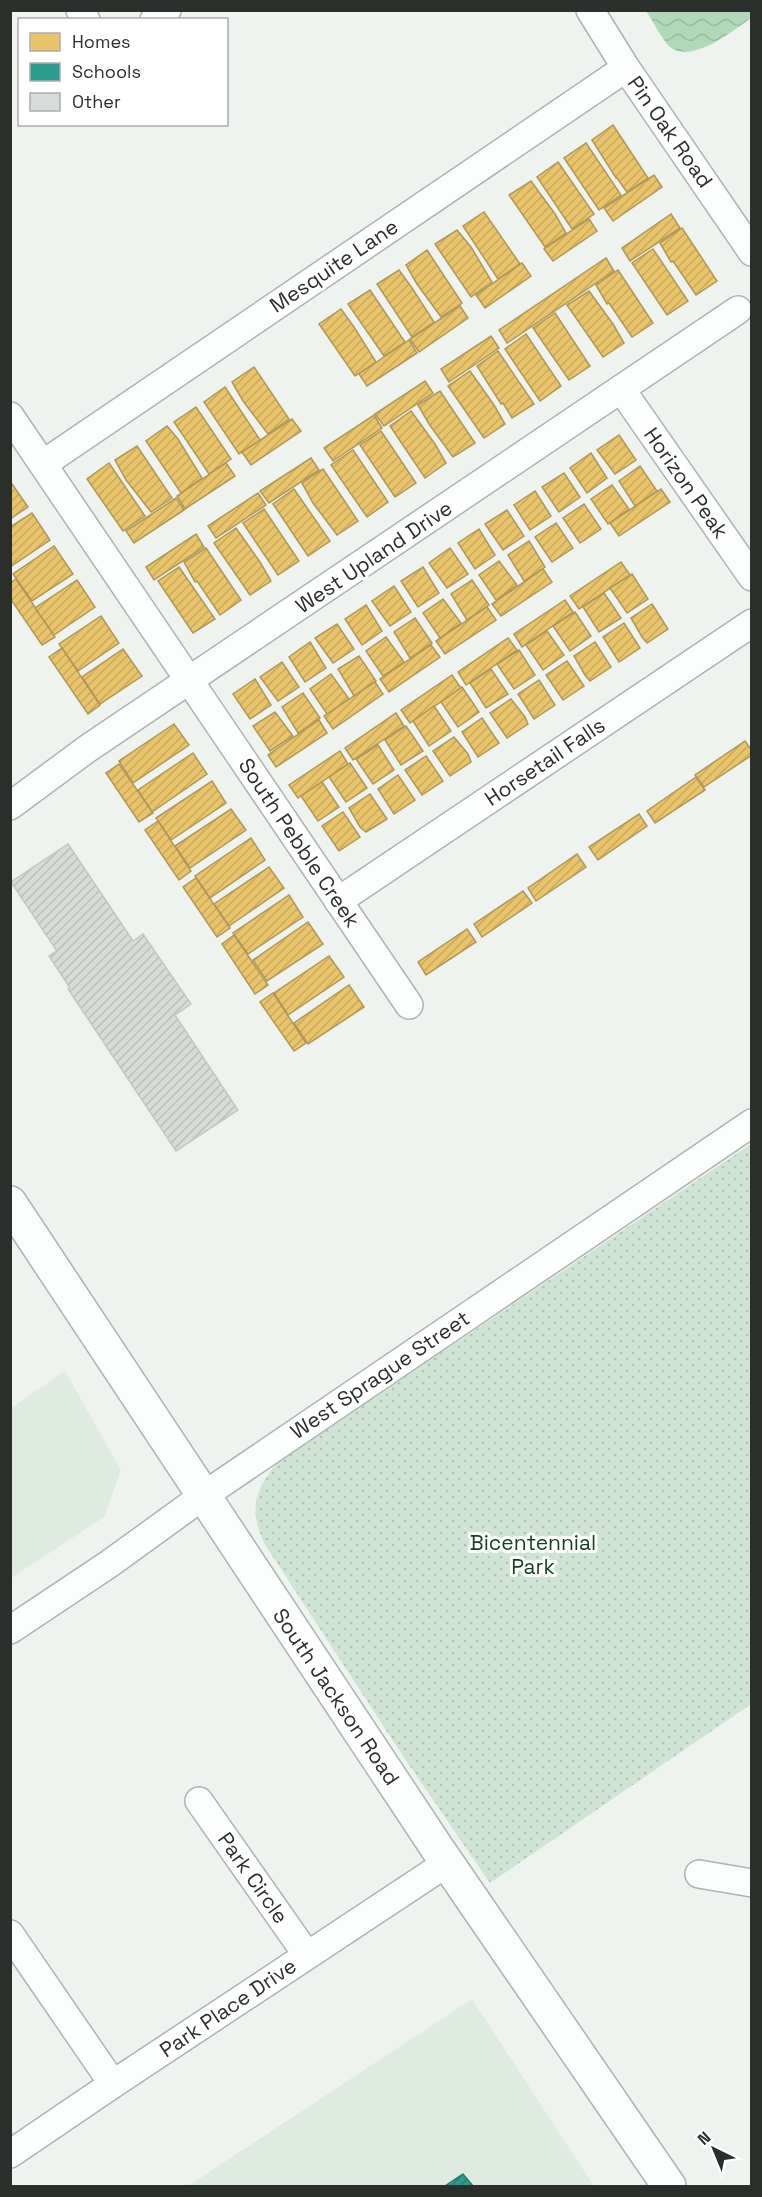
<svg xmlns="http://www.w3.org/2000/svg" width="762" height="2197" font-family="'Space Grotesk',sans-serif">
<style>
.built{fill:#dfebe1}
.park{fill:url(#park-dots)}
.water{fill:url(#water-waves)}
.homes{fill:url(#homes-hatch);stroke:#b09757;stroke-width:1.5}
.schools{fill:url(#schools-hatch);stroke:#2a7c71;stroke-width:1.5}
.building{fill:url(#building-hatch);stroke:#c3c7c4;stroke-width:1.5}
.lines{fill:none;stroke-linecap:round;stroke-linejoin:round}
.minor-casing{stroke:#afb3b0;stroke-width:30}
.major-casing{stroke:#afb3b0;stroke-width:36}
.minor{stroke:#fcfdfd;stroke-width:27}
.major{stroke:#fcfdfd;stroke-width:33}
.labels{text-anchor:middle;stroke-width:6;stroke-linejoin:round;paint-order:stroke}
.street-label{font-size:21px;fill:#2b2f2c;stroke:#fff}
.park-label{font-size:21px;fill:#143e22;stroke:#fff}
</style>
<defs>
<pattern id="park-dots" width="8" height="8" patternUnits="userSpaceOnUse" patternTransform="scale(1.5)"><rect width="8" height="8" fill="#cfe4d4"/><path d="M2 2h.1M6 6h.1" fill="none" stroke="#b2c4b6" stroke-width="1.8" stroke-linecap="round"/></pattern>
<pattern id="water-waves" width="16" height="10" patternUnits="userSpaceOnUse" patternTransform="scale(1.5)"><rect width="16" height="10" fill="#b0d8b9"/><path d="M0 5q4-4 8 0t8 0" fill="none" stroke="#98ba9f"/></pattern>
<pattern id="homes-hatch" width="6" height="6" patternUnits="userSpaceOnUse" patternTransform="scale(1.5)"><rect width="6" height="6" fill="#e9c46a"/><path d="M-1 1l2-2M0 6l6-6M5 7l2-2" fill="none" stroke="#c8a95c"/></pattern>
<pattern id="schools-hatch" width="6" height="6" patternUnits="userSpaceOnUse" patternTransform="scale(1.5)"><rect width="6" height="6" fill="#2a9d8f"/><path d="M-1 1l2-2M0 6l6-6M5 7l2-2" fill="none" stroke="#248075"/></pattern>
<pattern id="building-hatch" width="6" height="6" patternUnits="userSpaceOnUse" patternTransform="scale(1.5)"><rect width="6" height="6" fill="#d8dcd9"/><path d="M-1 1l2-2M0 6l6-6M5 7l2-2" fill="none" stroke="#babdba"/></pattern>
</defs>
<rect width="100%" height="100%" fill="#eef3ef"/>
<!-- built -->
<g class="built">
<path d="M65,1371L121,1470L104,1517L11,1578V1408Z"/>
<path d="M472,1999L594,2186H188Z"/>
</g>
<!-- park -->
<path class="park" d="M751,1144V1704L490,1883L401,1753L264,1543C249,1509 254,1493 276,1464Z"/>
<!-- water -->
<path class="water" d="M646,11H751V18C734,30 690,66 669,46C660,36 653,21 646,11Z"/>
<!-- homes -->
<g class="homes">
<path d="M613,125L648,178L627,192L617,178H616L592,140Z"/>
<path d="M586,143L621,195L599,210L564,158Z"/>
<path d="M558,162L594,214L572,229L537,177Z"/>
<path d="M654,175L662,187L613,221L604,208Z"/>
<path d="M531,181L555,214L566,233L545,247L509,195Z"/>
<path d="M484,212L520,264L498,279L463,226Z"/>
<path d="M671,214L680,228L630,261L622,248Z"/>
<path d="M589,219L597,231L553,261L544,249Z"/>
<path d="M682,228L717,281L696,295L673,261L671,262L660,243Z"/>
<path d="M457,230L471,247L492,282L471,297L435,244Z"/>
<path d="M653,249L688,301L667,315L632,263Z"/>
<path d="M427,250L462,303L441,317L417,284L406,265Z"/>
<path d="M606,258L614,271L507,343L499,330Z"/>
<path d="M522,263L531,276L485,308L476,295Z"/>
<path d="M399,270L412,288L434,322L412,337L377,284Z"/>
<path d="M618,270L653,323L632,337L609,303L607,304L596,285Z"/>
<path d="M370,290L405,342L384,356L348,304Z"/>
<path d="M589,291L613,324L624,343L603,357L567,305Z"/>
<path d="M460,306L468,318L419,352L410,339Z"/>
<path d="M341,309L354,327L376,362L355,376L319,324Z"/>
<path d="M555,313L590,366L569,380L533,328Z"/>
<path d="M526,334L561,386L540,401L505,349Z"/>
<path d="M491,336L499,348L449,382L441,369Z"/>
<path d="M409,340L417,353L367,386L359,374Z"/>
<path d="M498,351L534,404L512,418L503,403L501,404L477,366Z"/>
<path d="M254,367L289,419L268,434L243,401L232,382Z"/>
<path d="M470,371L494,405L505,424L484,438L448,386Z"/>
<path d="M425,381L433,393L384,426L375,414Z"/>
<path d="M225,387L260,440L239,454L204,402Z"/>
<path d="M440,391L475,443L453,457L429,424L418,405Z"/>
<path d="M196,407L231,459L209,474L174,422Z"/>
<path d="M411,411L435,444L446,463L425,478L390,426Z"/>
<path d="M374,415L382,428L333,461L324,448Z"/>
<path d="M292,419L301,431L251,465L242,452Z"/>
<path d="M167,426L178,439L202,478L181,493L146,441Z"/>
<path d="M381,431L416,483L395,497L360,445Z"/>
<path d="M619,435L636,460L615,474L597,450Z"/>
<path d="M137,446L172,498L151,512L126,480L115,460Z"/>
<path d="M353,450L388,502L367,517L331,465Z"/>
<path d="M591,453L607,478L587,493L570,468Z"/>
<path d="M311,458L319,470L269,503L260,491Z"/>
<path d="M109,463L145,516L123,531L87,479Z"/>
<path d="M226,463L235,476L185,509L177,496Z"/>
<path d="M640,466L657,491L635,506L619,481Z"/>
<path d="M323,469L358,521L337,535L313,503L302,483Z"/>
<path d="M564,473L580,497L559,512L542,487Z"/>
<path d="M10,481L28,507L10,519Z"/>
<path d="M612,485L629,509L608,524L591,499Z"/>
<path d="M294,489L330,541L308,556L273,504Z"/>
<path d="M661,489L670,502L619,536L610,523Z"/>
<path d="M535,491L551,516L530,530L514,505Z"/>
<path d="M258,493L266,505L216,538L208,526Z"/>
<path d="M176,498L184,510L134,543L126,531Z"/>
<path d="M584,504L601,529L580,543L563,518Z"/>
<path d="M264,509L299,561L278,575L243,523Z"/>
<path d="M507,510L524,536L503,550L485,524Z"/>
<path d="M32,513L50,540L10,567V527Z"/>
<path d="M556,523L573,548L552,562L535,537Z"/>
<path d="M236,528L260,562L271,581L250,595L214,543Z"/>
<path d="M479,529L495,555L475,569L458,543Z"/>
<path d="M196,534L204,547L154,580L146,567Z"/>
<path d="M529,541L545,567L524,581L508,555Z"/>
<path d="M54,546L73,574L32,601L13,574Z"/>
<path d="M206,548L241,600L220,615L197,581L195,582L184,562Z"/>
<path d="M450,548L468,574L447,588L429,563Z"/>
<path d="M499,561L517,585L496,600L479,575Z"/>
<path d="M621,562L630,575L579,609L570,596Z"/>
<path d="M179,567L215,619L193,633L158,581Z"/>
<path d="M423,567L439,593L418,607L401,581Z"/>
<path d="M543,569L552,582L501,616L492,604Z"/>
<path d="M632,574L648,599L627,613L610,588Z"/>
<path d="M16,579L55,637L42,645L10,598V583Z"/>
<path d="M77,580L95,607L54,635L35,608Z"/>
<path d="M472,580L489,605L467,620L451,594Z"/>
<path d="M394,586L411,612L390,626L372,601Z"/>
<path d="M604,593L621,618L599,632L583,607Z"/>
<path d="M443,599L461,623L440,638L423,613Z"/>
<path d="M565,600L573,612L522,647L514,634Z"/>
<path d="M652,604L668,629L647,643L642,637L631,618Z"/>
<path d="M366,605L382,631L362,645L345,619Z"/>
<path d="M487,607L496,620L445,654L436,641Z"/>
<path d="M575,612L591,636L570,651L553,626Z"/>
<path d="M101,616L119,643L78,671L59,644Z"/>
<path d="M415,618L432,643L410,658L394,632Z"/>
<path d="M624,623L640,648L619,662L603,637Z"/>
<path d="M337,624L354,649L333,663L315,638Z"/>
<path d="M547,631L564,655L543,670L526,645Z"/>
<path d="M386,637L404,662L383,676L366,651Z"/>
<path d="M508,638L517,650L466,685L458,672Z"/>
<path d="M310,642L326,668L305,682L289,657Z"/>
<path d="M595,642L611,667L590,681L585,675L574,656Z"/>
<path d="M431,645L440,657L389,692L380,679Z"/>
<path d="M62,648L100,705L88,714L49,657Z"/>
<path d="M123,649L142,676L100,704L82,677Z"/>
<path d="M519,650L535,675L514,689L497,664Z"/>
<path d="M359,656L376,681L354,696L338,669Z"/>
<path d="M567,661L584,686L563,700L546,675Z"/>
<path d="M282,662L299,687L278,701L260,677Z"/>
<path d="M491,669L508,694L486,708L470,683Z"/>
<path d="M331,674L349,699L327,714L310,689Z"/>
<path d="M452,675L461,688L410,723L401,710Z"/>
<path d="M255,679L271,705L250,719L233,694Z"/>
<path d="M539,680L555,705L534,719L518,694Z"/>
<path d="M375,682L383,694L333,729L324,716Z"/>
<path d="M462,687L479,712L458,727L441,702Z"/>
<path d="M303,693L320,718L298,733L282,707Z"/>
<path d="M511,699L525,717L528,724L507,738L490,713Z"/>
<path d="M434,706L451,731L429,746L413,721Z"/>
<path d="M275,712L293,736L270,751L253,726Z"/>
<path d="M396,713L404,726L353,760L345,748Z"/>
<path d="M482,718L499,743L478,757L462,732Z"/>
<path d="M319,720L327,733L276,767L268,755Z"/>
<path d="M174,724L189,745L133,783L119,761Z"/>
<path d="M406,726L423,751L401,765L385,740Z"/>
<path d="M454,737L468,754L471,762L450,776L433,751Z"/>
<path d="M745,741L752,751V755L704,787L695,775Z"/>
<path d="M378,745L394,770L373,784L356,759Z"/>
<path d="M340,751L348,764L298,798L289,785Z"/>
<path d="M193,753L207,774L152,812L138,790Z"/>
<path d="M426,756L443,781L422,795L405,770Z"/>
<path d="M350,763L367,788L346,802L329,777Z"/>
<path d="M119,764L153,813L139,822L106,773Z"/>
<path d="M398,775L415,800L394,814L378,789Z"/>
<path d="M696,777L705,790L655,823L647,811Z"/>
<path d="M212,781L226,803L171,840L156,818Z"/>
<path d="M322,782L339,807L318,821L301,796Z"/>
<path d="M370,794L387,819L366,832L360,827L349,808Z"/>
<path d="M231,809L246,830L190,868L175,846Z"/>
<path d="M343,812L360,837L339,851L322,826Z"/>
<path d="M639,814L647,826L598,860L589,847Z"/>
<path d="M158,821L191,871L179,880L145,830Z"/>
<path d="M251,838L265,860L210,898L195,876Z"/>
<path d="M577,854L586,867L536,901L528,888Z"/>
<path d="M269,867L284,888L229,926L214,904Z"/>
<path d="M196,878L230,928L217,937L183,887Z"/>
<path d="M523,891L532,903L482,937L474,924Z"/>
<path d="M289,895L303,917L248,954L233,933Z"/>
<path d="M308,922L323,944L267,981L253,960Z"/>
<path d="M467,929L476,942L426,975L418,962Z"/>
<path d="M234,935L268,985L255,994L222,944Z"/>
<path d="M329,956L344,977L288,1015L274,993Z"/>
<path d="M349,985L364,1007L308,1044L294,1023Z"/>
<path d="M273,993L306,1043L294,1051L260,1002Z"/>
</g>
<!-- schools -->
<path class="schools" d="M463,2174L473,2186H445Z"/>
<!-- building -->
<path class="building" d="M68,844L133,941L143,934L191,1004L175,1015L238,1110L176,1151L68,989L70,988L49,956L57,951L11,882Z"/>
<g class="lines">
<!-- minor casing -->
<g class="minor-casing">
<g id="minor">
<path d="M80,10L86,20"/>
<path d="M590,10L626,68L752,252"/>
<path d="M154,20L167,10"/>
<path d="M621,389L752,577"/>
<path d="M10,416L409,1005"/>
<path d="M43,464L626,68"/>
<path d="M10,806L87,749L738,310"/>
<path d="M338,901L752,623"/>
<path d="M10,1630L109,1564L203,1496L752,1123"/>
<path d="M199,1801L307,1955"/>
<path d="M699,1874L752,1883"/>
<path d="M10,1934L113,2084"/>
<path d="M10,2154L113,2084L447,1863"/>
</g>
</g>
<!-- major casing -->
<g class="major-casing">
<path id="major" d="M10,1203L437,1848L669,2186"/>
</g>
<!-- minor -->
<use href="#minor" class="minor"/>
<!-- major -->
<use href="#major" class="major"/>
</g>
<g class="labels">
<!-- street labels -->
<g class="street-label">
<text transform="translate(670 132) rotate(55)" y="7">Pin Oak Road</text>
<text transform="translate(334 266) rotate(-34)" y="7">Mesquite Lane</text>
<text transform="translate(686 483) rotate(55)" y="7">Horizon Peak</text>
<text transform="translate(374 557) rotate(-34)" y="7">West Upland Drive</text>
<text transform="translate(545 762) rotate(-34)" y="7">Horsetail Falls</text>
<text transform="translate(299 843) rotate(56)" y="7">South Pebble Creek</text>
<text transform="translate(380 1375) rotate(-34)" y="7">West Sprague Street</text>
<text transform="translate(336 1697) rotate(56)" y="7">South Jackson Road</text>
<text transform="translate(253 1878) rotate(55)" y="7">Park Circle</text>
<text transform="translate(228 2008) rotate(-34)" y="7">Park Place Drive</text>
</g>
<!-- park labels -->
<g class="park-label">
<text x="533" y="1550">Bicentennial<tspan x="533" dy="24">Park</tspan></text>
</g>
</g>
<!-- border -->
<rect width="762" height="2197" fill="none" stroke="#2b2f2c" stroke-width="24"/>
<!-- legend -->
<rect x="18" y="18" width="210" height="108" fill="#ffffff" stroke="#aaacab" stroke-width="1.5"/>
<rect x="30" y="33" width="30" height="18" fill="#e9c46a" stroke="#aaacab" stroke-width="1.5"/>
<text x="72" y="48" font-size="18" fill="#2b2f2c">Homes</text>
<rect x="30" y="63" width="30" height="18" fill="#2a9d8f" stroke="#aaacab" stroke-width="1.5"/>
<text x="72" y="78" font-size="18" fill="#2b2f2c">Schools</text>
<rect x="30" y="93" width="30" height="18" fill="#d8dcd9" stroke="#aaacab" stroke-width="1.5"/>
<text x="72" y="108" font-size="18" fill="#2b2f2c">Other</text>
<!-- north arrow -->
<g transform="translate(714 2149) rotate(317)" stroke="#ffffff" stroke-width="4.5" paint-order="stroke">
<path d="M0-4.5L10 22L0 15L-10 22Z" fill="#2b2f2c"/>
<text y="-9" font-size="16" font-weight="bold" text-anchor="middle" fill="#2b2f2c">N</text>
</g>
</svg>
